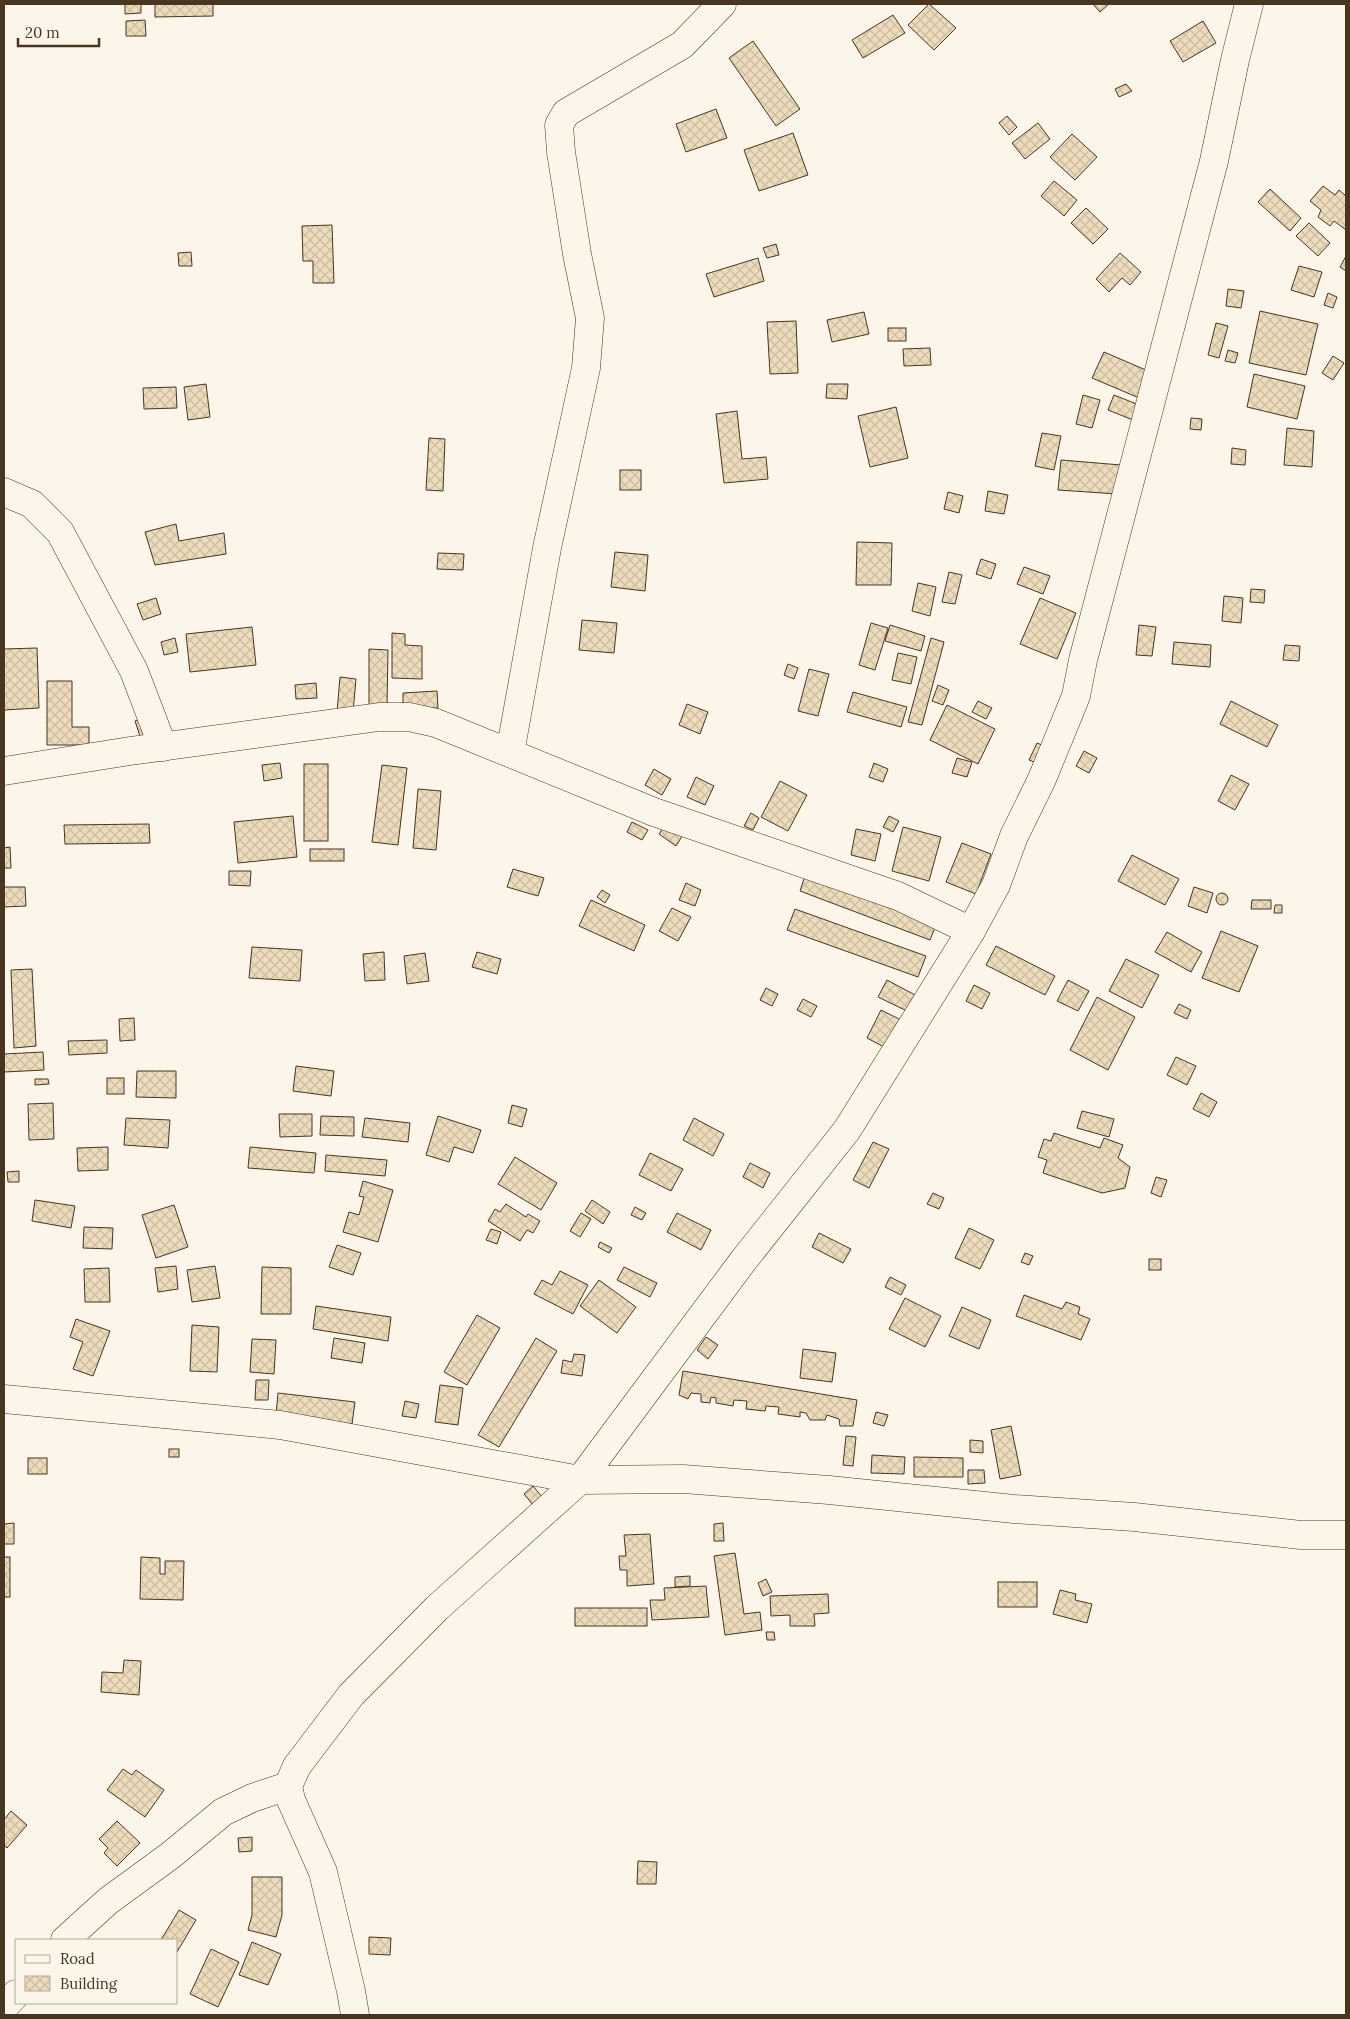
<svg xmlns="http://www.w3.org/2000/svg" width="1350" height="2019" font-family="Lora,serif">
<style>
.building{fill:url(#building-cross-hatch);stroke:#4a3520}
.lines{fill:none;stroke-linecap:round;stroke-linejoin:round}
.minor-casing{stroke:#4a3520;stroke-width:29}
.minor{stroke:#fbf6e9;stroke-width:28}
</style>
<defs>
<pattern id="building-cross-hatch" width="8" height="8" patternUnits="userSpaceOnUse" patternTransform="scale(1.25)"><rect width="8" height="8" fill="#ecdcbc"/><path d="M0 0l8 8M0 8l8-8" fill="none" stroke="#ccbda1"/></pattern>
</defs>
<rect width="100%" height="100%" fill="#fbf6e9"/>
<!-- building -->
<g class="building">
<path d="M125,4H141V13L125,14Z"/>
<path d="M155,4H213V16L155,17Z"/>
<path d="M929,4L956,28L934,50L908,25Z"/>
<path d="M1093,4H1109L1100,12Z"/>
<path d="M893,15L905,33L863,58L852,40Z"/>
<path d="M145,20L146,36H126V21Z"/>
<path d="M1203,21L1216,43L1183,62L1170,41Z"/>
<path d="M753,41L800,109L776,126L729,58Z"/>
<path d="M1126,84L1132,91L1119,97L1115,89Z"/>
<path d="M716,109L727,138L686,152L676,124Z"/>
<path d="M1007,116L1017,127L1009,135L999,123Z"/>
<path d="M1038,123L1050,139L1025,159L1012,143Z"/>
<path d="M793,133L808,175L759,191L744,150Z"/>
<path d="M1072,134L1097,157L1075,180L1050,157Z"/>
<path d="M1054,181L1077,200L1064,216L1041,196Z"/>
<path d="M1323,186L1335,195L1339,190L1346,196V230L1334,221L1330,226L1318,217L1321,210L1310,201Z"/>
<path d="M1270,189L1301,218L1290,231L1258,202Z"/>
<path d="M1086,208L1108,229L1093,244L1071,223Z"/>
<path d="M1309,223L1330,243L1318,256L1296,236Z"/>
<path d="M332,225L334,283H313V261H303L302,226Z"/>
<path d="M776,244L779,255L767,258L763,248Z"/>
<path d="M191,252L192,266H179L178,253Z"/>
<path d="M1120,253L1141,272L1130,285L1122,278L1109,292L1096,279Z"/>
<path d="M1346,256V271L1340,267Z"/>
<path d="M758,258L764,281L714,297L706,274Z"/>
<path d="M1299,266L1322,272L1314,297L1291,290Z"/>
<path d="M1228,289L1244,291L1241,308L1226,306Z"/>
<path d="M1328,293L1337,297L1333,308L1324,305Z"/>
<path d="M1260,311L1318,324L1306,375L1249,363Z"/>
<path d="M864,312L869,334L832,342L827,320Z"/>
<path d="M796,321L798,373L770,374L767,322Z"/>
<path d="M1216,323L1228,326L1219,358L1208,355Z"/>
<rect x="888" y="328" width="18" height="13"/>
<path d="M930,348L931,365L904,366L903,349Z"/>
<path d="M1228,350L1238,353L1235,363L1225,361Z"/>
<path d="M1104,352L1155,374L1144,400L1092,378Z"/>
<path d="M1333,356L1344,363L1333,380L1322,373Z"/>
<path d="M1254,374L1305,386L1297,419L1247,407Z"/>
<path d="M206,384L210,417L188,420L184,387Z"/>
<path d="M827,384H848L847,399L826,398Z"/>
<path d="M176,387L177,408L144,409L143,388Z"/>
<path d="M1083,395L1100,400L1092,428L1076,424Z"/>
<path d="M1114,395L1144,407L1138,422L1108,410Z"/>
<path d="M896,407L908,458L870,467L858,416Z"/>
<path d="M737,411L742,459L766,457L768,479L724,483L716,414Z"/>
<path d="M1191,418L1202,419L1201,430L1190,429Z"/>
<path d="M1287,428L1314,431L1312,467L1284,465Z"/>
<path d="M1042,433L1061,436L1054,470L1035,466Z"/>
<path d="M429,438L445,439L443,491L426,490Z"/>
<path d="M1232,448L1246,450L1245,465L1231,464Z"/>
<path d="M1061,460L1121,465L1118,494L1058,490Z"/>
<rect x="620" y="470" width="21" height="20"/>
<path d="M988,491L1008,495L1004,514L985,511Z"/>
<path d="M948,492L963,496L959,513L944,509Z"/>
<path d="M176,524L179,541L224,533L226,554L155,565L145,532Z"/>
<path d="M857,542L892,543L891,585H856Z"/>
<path d="M615,552L648,555L645,591L611,587Z"/>
<path d="M438,553L464,554L463,570L437,569Z"/>
<path d="M981,559L996,564L991,579L976,574Z"/>
<path d="M1024,567L1050,576L1043,594L1017,584Z"/>
<path d="M949,572L962,575L955,604L942,602Z"/>
<path d="M918,583L936,587L930,616L912,611Z"/>
<path d="M1251,589L1265,590L1264,603L1250,602Z"/>
<path d="M1224,596L1243,598L1241,623L1222,621Z"/>
<path d="M156,598L161,614L143,620L137,604Z"/>
<path d="M1040,598L1076,613L1057,659L1020,644Z"/>
<path d="M582,620L617,623L614,653L579,650Z"/>
<path d="M871,623L888,628L875,670L859,665Z"/>
<path d="M890,625L925,636L921,651L885,641Z"/>
<path d="M1139,625L1156,627L1152,656L1136,655Z"/>
<path d="M252,627L256,665L190,672L186,634Z"/>
<path d="M392,633L405,634V645L422,646V679L392,678Z"/>
<path d="M175,638L178,652L164,655L161,642Z"/>
<path d="M931,638L944,642L922,725L908,722Z"/>
<path d="M1174,642L1211,645L1210,667L1172,664Z"/>
<path d="M1285,645L1300,646L1299,661L1283,660Z"/>
<path d="M37,648L39,708L4,710V649Z"/>
<path d="M369,649L388,650L387,706H369Z"/>
<path d="M898,653L917,657L911,684L892,680Z"/>
<path d="M788,664L798,668L794,679L784,675Z"/>
<path d="M809,669L829,674L818,716L798,711Z"/>
<path d="M340,677L356,679L353,713L337,712Z"/>
<path d="M47,681H72V727H89V745H47Z"/>
<path d="M316,683L317,698L296,699L295,685Z"/>
<path d="M938,685L949,690L943,705L932,701Z"/>
<path d="M437,691L438,708L403,709V693Z"/>
<path d="M853,692L907,707L901,727L847,712Z"/>
<path d="M978,701L992,708L986,719L972,712Z"/>
<path d="M1231,701L1278,725L1267,747L1220,724Z"/>
<path d="M687,704L708,712L700,734L679,725Z"/>
<path d="M947,705L995,729L978,764L930,740Z"/>
<path d="M147,716L152,732L140,736L135,721Z"/>
<path d="M1037,743L1049,748L1041,765L1029,760Z"/>
<path d="M1084,751L1097,758L1089,773L1076,766Z"/>
<path d="M957,758L972,762L967,777L952,773Z"/>
<path d="M280,763L282,778L264,781L262,765Z"/>
<path d="M874,763L888,769L883,782L869,777Z"/>
<rect x="304" y="764" width="24" height="77"/>
<path d="M382,765L407,768L398,845L372,842Z"/>
<path d="M654,769L671,779L662,795L645,785Z"/>
<path d="M1231,775L1249,784L1235,810L1218,801Z"/>
<path d="M696,777L714,786L705,805L687,797Z"/>
<path d="M780,781L807,795L788,831L761,817Z"/>
<path d="M418,789L441,791L436,850L413,848Z"/>
<path d="M751,813L759,818L753,830L744,826Z"/>
<path d="M293,816L297,857L238,863L234,822Z"/>
<path d="M889,816L899,821L893,832L883,827Z"/>
<path d="M632,822L648,830L642,840L627,832Z"/>
<path d="M667,822L684,833L676,846L659,834Z"/>
<path d="M149,824L150,843L65,844L64,825Z"/>
<path d="M903,827L941,837L929,881L892,871Z"/>
<path d="M856,829L881,834L875,861L851,855Z"/>
<path d="M962,843L991,854L976,894L946,882Z"/>
<path d="M10,847L11,868H4V848Z"/>
<rect x="310" y="849" width="34" height="12"/>
<path d="M1132,855L1179,879L1165,905L1118,881Z"/>
<path d="M513,869L544,878L538,896L507,887Z"/>
<path d="M229,871H251L250,886L229,885Z"/>
<path d="M805,876L936,925L930,940L800,891Z"/>
<path d="M686,883L701,890L695,906L679,900Z"/>
<path d="M4,887H25L26,906L4,907Z"/>
<path d="M1194,887L1213,893L1207,913L1188,906Z"/>
<path d="M602,890L610,895L605,903L597,897Z"/>
<circle cx="1222" cy="899" r="6"/>
<path d="M591,900L645,925L634,951L579,926Z"/>
<path d="M1252,900H1271V909H1251Z"/>
<path d="M1275,905H1282V913H1274Z"/>
<path d="M672,908L691,917L678,941L659,931Z"/>
<path d="M795,909L926,956L918,977L787,930Z"/>
<path d="M1221,931L1258,946L1239,992L1202,978Z"/>
<path d="M1167,932L1202,952L1191,972L1155,952Z"/>
<path d="M996,946L1055,976L1045,995L986,965Z"/>
<path d="M252,947L302,950L300,981L249,978Z"/>
<path d="M384,952L385,980L365,981L363,954Z"/>
<path d="M477,952L501,959L497,974L472,967Z"/>
<path d="M425,953L429,981L407,984L404,956Z"/>
<path d="M1126,959L1159,975L1142,1008L1109,991Z"/>
<path d="M32,969L36,1046L14,1048L11,970Z"/>
<path d="M887,980L915,995L907,1011L878,997Z"/>
<path d="M1068,980L1089,991L1078,1011L1057,1001Z"/>
<path d="M974,985L990,993L982,1009L966,1001Z"/>
<path d="M766,988L778,994L772,1006L760,1000Z"/>
<path d="M1097,997L1135,1017L1108,1070L1070,1050Z"/>
<path d="M803,999L817,1006L811,1017L797,1010Z"/>
<path d="M1179,1004L1191,1010L1187,1019L1174,1013Z"/>
<path d="M881,1010L901,1020L886,1048L867,1038Z"/>
<path d="M134,1018L135,1040L120,1041L119,1019Z"/>
<path d="M107,1040V1053L69,1055L68,1041Z"/>
<path d="M43,1052L44,1070L4,1072V1054Z"/>
<path d="M1176,1057L1196,1066L1187,1085L1167,1075Z"/>
<path d="M296,1066L334,1071L331,1096L293,1091Z"/>
<path d="M137,1071H176V1098L136,1097Z"/>
<rect x="107" y="1078" width="17" height="16"/>
<path d="M35,1079H48L49,1084L35,1085Z"/>
<path d="M1201,1093L1217,1102L1209,1117L1193,1109Z"/>
<path d="M53,1103L54,1139L29,1140L28,1104Z"/>
<path d="M512,1105L527,1109L522,1127L508,1123Z"/>
<path d="M1082,1111L1114,1119L1109,1137L1077,1128Z"/>
<path d="M279,1114H312V1136L280,1137Z"/>
<path d="M321,1116L354,1117V1136L320,1135Z"/>
<path d="M438,1116L481,1130L473,1153L454,1147L449,1162L426,1155Z"/>
<path d="M126,1118L170,1120L168,1148L124,1145Z"/>
<path d="M365,1118L410,1123L408,1142L362,1137Z"/>
<path d="M694,1118L724,1134L713,1156L683,1140Z"/>
<path d="M1054,1133L1100,1148L1104,1138L1123,1145L1118,1158L1130,1167L1125,1188L1102,1193L1043,1173L1047,1160L1038,1157L1044,1139L1051,1141Z"/>
<path d="M873,1142L889,1149L869,1188L853,1180Z"/>
<path d="M108,1147V1170L78,1171L77,1148Z"/>
<path d="M250,1147L316,1153L314,1173L248,1168Z"/>
<path d="M650,1153L683,1169L671,1191L639,1175Z"/>
<path d="M326,1155L387,1160L385,1176L325,1171Z"/>
<path d="M515,1157L557,1183L541,1210L498,1184Z"/>
<path d="M750,1163L770,1173L763,1188L743,1177Z"/>
<path d="M19,1171V1182H8L7,1172Z"/>
<path d="M1156,1177L1167,1180L1161,1197L1151,1193Z"/>
<path d="M363,1181L393,1190L378,1242L343,1232L349,1212L359,1215L364,1197L359,1196Z"/>
<path d="M933,1193L944,1198L939,1209L927,1204Z"/>
<path d="M35,1200L75,1206L71,1228L32,1221Z"/>
<path d="M592,1200L610,1212L603,1224L585,1211Z"/>
<path d="M506,1204L526,1217L528,1214L540,1221L533,1233L527,1230L520,1241L488,1221L495,1209L500,1212Z"/>
<path d="M174,1205L188,1247L156,1258L142,1215Z"/>
<path d="M635,1207L646,1213L642,1220L631,1215Z"/>
<path d="M581,1213L591,1219L580,1237L570,1231Z"/>
<path d="M677,1213L711,1230L701,1250L667,1232Z"/>
<path d="M84,1227L113,1228L112,1249L83,1248Z"/>
<path d="M969,1228L994,1240L980,1269L955,1258Z"/>
<path d="M491,1229L501,1232L497,1244L486,1240Z"/>
<path d="M819,1233L851,1249L843,1263L812,1247Z"/>
<path d="M600,1242L612,1248L609,1253L598,1247Z"/>
<path d="M337,1245L361,1253L353,1275L329,1267Z"/>
<path d="M1025,1253L1033,1256L1029,1265L1021,1262Z"/>
<rect x="1149" y="1259" width="12" height="11"/>
<path d="M176,1266L178,1289L158,1292L155,1268Z"/>
<path d="M215,1266L220,1298L192,1302L187,1270Z"/>
<path d="M262,1267L291,1268V1314H261Z"/>
<path d="M624,1267L657,1283L650,1297L617,1280Z"/>
<path d="M109,1268L110,1302H85L84,1269Z"/>
<path d="M560,1271L588,1285L573,1314L534,1294L542,1280L552,1285Z"/>
<path d="M890,1277L906,1285L901,1295L885,1287Z"/>
<path d="M599,1280L636,1307L617,1333L580,1306Z"/>
<path d="M1024,1295L1062,1309L1066,1302L1080,1307L1078,1314L1090,1319L1081,1340L1016,1316Z"/>
<path d="M905,1298L941,1316L925,1347L889,1329Z"/>
<path d="M316,1306L391,1317L388,1341L313,1329Z"/>
<path d="M962,1307L991,1320L979,1349L949,1336Z"/>
<path d="M477,1315L500,1328L467,1385L444,1372Z"/>
<path d="M76,1319L110,1331L93,1376L73,1369L83,1342L70,1337Z"/>
<path d="M192,1325L219,1327L217,1372L190,1371Z"/>
<path d="M706,1337L718,1345L708,1359L697,1350Z"/>
<path d="M334,1338L365,1343L362,1363L331,1358Z"/>
<path d="M536,1338L557,1351L499,1447L478,1435Z"/>
<path d="M252,1339L276,1340L274,1374L250,1372Z"/>
<path d="M803,1349L836,1353L832,1382L800,1378Z"/>
<path d="M574,1354L585,1355L582,1376L561,1373L563,1360L572,1362Z"/>
<path d="M683,1371L857,1400L853,1426H840L839,1419L827,1415L825,1420H810L806,1413L800,1412V1417L778,1414L779,1407L766,1406L765,1411L746,1409L747,1401L734,1400L733,1406L716,1403V1398L711,1397L710,1403L701,1402V1394L691,1393L688,1399L679,1395Z"/>
<path d="M256,1380H269L268,1400H255Z"/>
<path d="M440,1385L463,1388L458,1425L435,1422Z"/>
<path d="M278,1393L355,1402L352,1424L276,1415Z"/>
<path d="M405,1401L419,1404L416,1418L402,1416Z"/>
<path d="M876,1412L888,1415L884,1426L873,1423Z"/>
<path d="M1011,1426L1021,1475L1000,1479L991,1430Z"/>
<path d="M846,1436L856,1437L853,1466L843,1465Z"/>
<path d="M970,1440L983,1441V1453L970,1452Z"/>
<rect x="169" y="1449" width="10" height="8"/>
<path d="M872,1455L905,1457L904,1474L871,1473Z"/>
<path d="M914,1457L963,1458V1477H914Z"/>
<rect x="28" y="1458" width="19" height="16"/>
<path d="M968,1470H984L985,1483L968,1484Z"/>
<path d="M533,1486L543,1498L533,1505L524,1494Z"/>
<path d="M14,1523V1544H4V1524Z"/>
<path d="M723,1523L724,1541H714V1524Z"/>
<path d="M650,1534L654,1584L627,1586V1570H620L619,1556H626L624,1535Z"/>
<path d="M735,1553L744,1614L760,1612L762,1630L725,1635L714,1556Z"/>
<rect x="4" y="1557" width="6" height="40"/>
<path d="M141,1557L160,1558V1574H165V1561H184L183,1600L140,1599Z"/>
<path d="M690,1576V1586L675,1587V1577Z"/>
<path d="M766,1579L772,1592L763,1596L758,1583Z"/>
<rect x="998" y="1582" width="39" height="25"/>
<path d="M706,1586L709,1617L652,1620L650,1600H665L664,1588Z"/>
<path d="M1060,1590L1076,1594L1075,1600L1092,1604L1087,1623L1053,1614Z"/>
<path d="M828,1594L829,1613L814,1614L815,1626H790V1615L771,1616L770,1596Z"/>
<rect x="575" y="1608" width="72" height="18"/>
<path d="M766,1632H774L775,1640H767Z"/>
<path d="M124,1660L141,1661L139,1695L101,1692L102,1672L123,1673Z"/>
<path d="M123,1769L132,1775L136,1770L164,1790L145,1817L107,1790Z"/>
<path d="M11,1811L27,1825L7,1848L4,1845V1820Z"/>
<path d="M117,1821L140,1843L117,1866L104,1853L108,1848L99,1839Z"/>
<path d="M252,1837V1851L239,1852L238,1838Z"/>
<path d="M638,1861L657,1862L656,1884H637Z"/>
<path d="M252,1877H282V1915L276,1937L248,1930L252,1915Z"/>
<path d="M179,1910L196,1920L177,1952L176,1940H161Z"/>
<path d="M369,1937L391,1938L390,1955L369,1954Z"/>
<path d="M252,1942L281,1954L268,1985L239,1975Z"/>
<path d="M211,1949L239,1962L218,2007L190,1994Z"/>
</g>
<g class="lines">
<!-- minor casing -->
<g class="minor-casing">
<g id="minor">
<path d="M4,492L32,504L60,532L134,671L163,747"/>
<path d="M510,753L547,548L586,368L590,318L577,254L561,152L559,125L566,113L682,45L722,4"/>
<path d="M4,771L130,751L379,717H409L436,723L654,812L898,896L971,931"/>
<path d="M4,1399L280,1425L580,1480L683,1479L829,1490L1014,1509L1134,1517L1301,1535H1346"/>
<path d="M65,1940L108,1901L171,1855L223,1812L252,1798L288,1786"/>
<path d="M4,2007L16,1994"/>
<path d="M355,2015L351,1991L323,1872L291,1800L288,1786L297,1766L351,1695L437,1608L580,1480L743,1261L847,1130L971,931L996,885L1014,836L1042,779L1076,696L1083,660L1214,161L1235,60L1249,4"/>
</g>
</g>
<!-- minor -->
<use href="#minor" class="minor"/>
</g>
<!-- border -->
<rect width="1350" height="2019" fill="none" stroke="#4a3520" stroke-width="10"/>
<!-- legend -->
<rect x="15" y="1939" width="162" height="65" fill="#fbf6e9" stroke="#b4a999"/>
<rect x="25" y="1955" width="25" height="8" fill="#fbf6e9" stroke="#b4a999"/>
<text x="60" y="1964" font-size="15" fill="#4a3520">Road</text>
<rect x="25" y="1976" width="25" height="15" fill="url(#building-cross-hatch)" stroke="#b4a999"/>
<text x="60" y="1989" font-size="15" fill="#4a3520">Building</text>
<!-- scale -->
<path d="M18 38v8h81v-8" fill="none" stroke="#4a3520" stroke-width="2.5"/>
<text x="25" y="38" font-size="15" fill="#4a3520" stroke="#fbf6e9" stroke-width="4" paint-order="stroke">20 m</text>
</svg>
